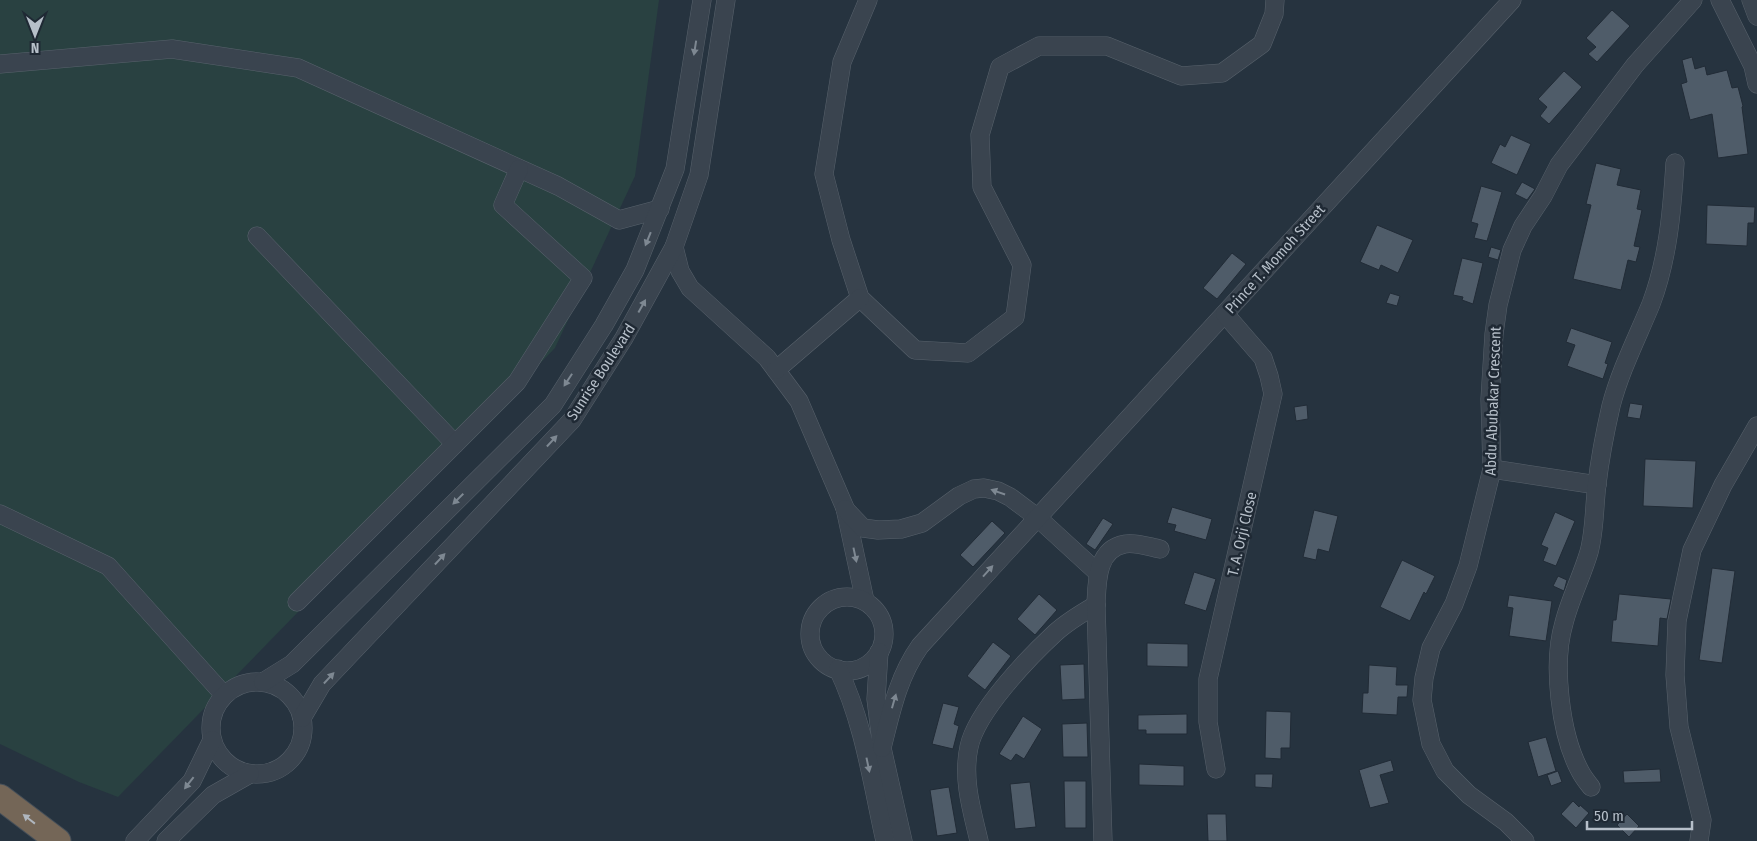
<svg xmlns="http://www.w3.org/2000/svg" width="1757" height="841" font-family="'Fira Sans Condensed',sans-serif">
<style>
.green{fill:#294141}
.building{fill:#4f5c69;stroke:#212b36}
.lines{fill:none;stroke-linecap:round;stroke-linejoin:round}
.minor-casing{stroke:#58626c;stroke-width:19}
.highway-casing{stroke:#454f59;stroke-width:27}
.minor{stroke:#3a444f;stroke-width:18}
.highway{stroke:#746657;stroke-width:25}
.oneway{fill:#7e8892}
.oneway2{fill:#afb6be}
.labels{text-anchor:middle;stroke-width:5;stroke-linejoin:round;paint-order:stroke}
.street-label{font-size:15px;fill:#b6bfc9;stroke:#1f2934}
</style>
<rect width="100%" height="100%" fill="#26333f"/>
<!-- green -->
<path class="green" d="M0,0H659L635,176L555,348L118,797L79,782L0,744Z"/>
<!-- building -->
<g class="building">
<path d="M1612,10L1630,26L1597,62L1588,54L1596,47L1586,38Z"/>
<path d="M1692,57L1695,69L1705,66L1707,75L1727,70L1732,88L1738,87L1743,106L1742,107L1748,154L1718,158L1712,114L1690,120L1681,84L1687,82L1682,60Z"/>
<path d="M1564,71L1582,87L1549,124L1540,116L1547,107L1538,99Z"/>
<path d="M1511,135L1531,144L1517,175L1491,163L1500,144L1505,147Z"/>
<path d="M1596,163L1621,169L1617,185L1641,190L1637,209L1642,210L1634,246L1640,247L1636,262L1628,260L1621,290L1573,279L1591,205L1586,204Z"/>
<path d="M1522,182L1535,189L1527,200L1515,194Z"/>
<path d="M1481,186L1502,192L1487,241L1474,238L1478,224L1471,222Z"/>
<path d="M1707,205L1755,207L1754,223H1748L1747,246L1706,244Z"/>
<path d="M1377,225L1413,240L1398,273L1381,265L1379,270L1360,262Z"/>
<path d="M1491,247L1501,250L1498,260L1488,257Z"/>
<path d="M1232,253L1246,264L1217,299L1203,288Z"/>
<path d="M1462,258L1483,263L1473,304L1462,300L1463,297L1453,295Z"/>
<path d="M1390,293L1400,296L1397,306L1386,303Z"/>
<path d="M1571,328L1612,342L1605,363L1608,364L1603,379L1567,366L1575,345L1566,342Z"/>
<path d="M1630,403L1643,405L1640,419L1627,417Z"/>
<path d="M1307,405L1308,419L1296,421L1294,407Z"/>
<path d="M1645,459L1696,461L1693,508L1643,506Z"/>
<path d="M1172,507L1212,519L1206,540L1174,531L1176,525L1167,523Z"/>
<path d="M1314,510L1338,516L1329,552L1318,549L1316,560L1303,557Z"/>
<path d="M1555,512L1575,521L1556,566L1543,561L1548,548L1541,545Z"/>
<path d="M1103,518L1113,524L1095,550L1086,544Z"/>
<path d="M992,521L1005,533L973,567L960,555Z"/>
<path d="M1402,560L1435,576L1426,594L1424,592L1410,621L1380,607Z"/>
<path d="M1712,568L1735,571L1722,663L1699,660Z"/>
<path d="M1194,572L1216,579L1206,611L1184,604Z"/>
<path d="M1558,576L1567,580L1564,591L1553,586Z"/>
<path d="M1039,594L1057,610L1035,635L1017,619Z"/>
<path d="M1619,594L1671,599L1667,619L1660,618L1658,646L1611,642L1613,620H1616Z"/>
<path d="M1509,595L1552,601L1546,641L1509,636L1513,608L1507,607Z"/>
<path d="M993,642L1011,656L985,690L967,676Z"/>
<path d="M1147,643L1188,644V667L1147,666Z"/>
<path d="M1084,664L1085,699L1062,700L1060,665Z"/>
<path d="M1369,665L1397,667L1396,685H1408L1407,697H1398L1397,715L1362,713L1363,693H1368Z"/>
<path d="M943,703L959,707L954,724L959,726L953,749L932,744Z"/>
<path d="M1266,711L1291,712L1290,748H1281V759L1265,758Z"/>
<path d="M1187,714V734H1146V730H1138V715Z"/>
<path d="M1023,716L1042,729L1024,759L1016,754L1011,761L999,754Z"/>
<path d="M1087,723L1088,757H1063L1062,724Z"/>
<path d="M1546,737L1556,771L1538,777L1528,742Z"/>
<path d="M1391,760L1394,771L1380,775L1389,803L1370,808L1359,770Z"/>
<path d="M1139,764L1184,766V786L1139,785Z"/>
<path d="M1660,769L1661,782L1624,783L1623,771Z"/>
<path d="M1558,771L1562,782L1551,786L1547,775Z"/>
<path d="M1255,774H1273L1272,788L1255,787Z"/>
<path d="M1064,781H1086V828H1065Z"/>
<path d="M1030,782L1036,827L1015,829L1010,784Z"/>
<path d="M949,787L957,833L937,836L930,790Z"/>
<path d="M1573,801L1579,807L1580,805L1589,813L1576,828L1561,814Z"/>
<path d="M1207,814H1226L1227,841H1208Z"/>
<path d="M1627,814L1639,826L1629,837L1617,825Z"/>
</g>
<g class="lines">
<!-- minor casing -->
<g class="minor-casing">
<g id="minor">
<path d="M868,0L842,62L824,174L841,240L860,298L915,350L968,353L1015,317L1022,265L982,187L980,135L1000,67L1039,46H1107L1181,76L1222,73L1262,44L1274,14L1275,0"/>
<path d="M1720,0L1753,66L1757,84"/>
<path d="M1751,0L1757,16"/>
<path d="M0,64L172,49L298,68L558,186L619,220L660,209"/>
<path d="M257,236L455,444"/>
<path d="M674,247L680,271L690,288L767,358L799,401L845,508L865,601"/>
<path d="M776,370L860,298"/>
<path d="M1492,469L1597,485"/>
<path d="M845,509L863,528L878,530L901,529L922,523L959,496L974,489L984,488L998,491L1010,497L1038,518L1097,572"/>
<path d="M0,514L108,566L224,695"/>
<circle cx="847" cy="634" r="37"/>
<path d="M297,602L517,382L583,278L503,205L519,169"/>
<path d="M879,652L876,699L882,748L903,841"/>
<path d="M838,669C864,723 872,783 885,841"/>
<circle cx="257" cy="728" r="46"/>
<path d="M263,682L292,664L553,405L604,325L635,270L675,169L702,0"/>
<path d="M302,718L322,684L572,420L624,338L674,247L699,175L726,0"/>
<path d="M882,748C891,712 898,677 920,646L1512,0"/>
<path d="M1216,769L1208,722V679L1273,394L1269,376L1263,358L1225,314"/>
<path d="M1591,787C1587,782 1583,777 1580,771C1560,734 1552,663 1564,623C1570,599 1582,576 1589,552C1595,530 1594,507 1597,484C1600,458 1605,432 1611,406C1620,371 1637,338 1651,304C1668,259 1672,211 1675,163"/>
<path d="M135,841L192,781L212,740"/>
<path d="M166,841L213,795L250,774"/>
<path d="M979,841C972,811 962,779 969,747C976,712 1028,658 1055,633C1067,622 1082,613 1096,605"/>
<path d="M1103,841L1096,605C1097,583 1096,549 1125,544C1136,542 1149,547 1160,549"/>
<path d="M1525,841L1506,822L1469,795L1445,771L1431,744L1422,700L1424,678L1431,648L1454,604L1468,566L1492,469L1490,399L1494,334L1498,305L1512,250L1523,226L1543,196L1559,165L1635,65L1693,0"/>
<path d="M1699,841L1702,820L1679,727L1675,675L1677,621L1692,550L1723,485L1757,426"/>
</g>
</g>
<!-- highway casing -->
<g class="highway-casing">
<path id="highway" d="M0,797L58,841"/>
</g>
<!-- minor -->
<use href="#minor" class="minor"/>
<!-- highway -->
<use href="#highway" class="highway"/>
</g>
<!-- one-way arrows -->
<defs><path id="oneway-solid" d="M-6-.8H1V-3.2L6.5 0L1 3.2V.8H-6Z" transform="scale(1.25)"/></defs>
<g class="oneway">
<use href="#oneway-solid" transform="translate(695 48) rotate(99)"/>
<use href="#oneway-solid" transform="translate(648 239) rotate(112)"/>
<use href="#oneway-solid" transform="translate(642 306) rotate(-61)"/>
<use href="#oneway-solid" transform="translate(568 380) rotate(123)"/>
<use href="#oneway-solid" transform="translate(552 441) rotate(-47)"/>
<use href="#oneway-solid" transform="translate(998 492) rotate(-161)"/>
<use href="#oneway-solid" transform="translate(458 499) rotate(135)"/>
<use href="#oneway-solid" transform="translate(855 555) rotate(78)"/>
<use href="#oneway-solid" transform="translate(440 559) rotate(-47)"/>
<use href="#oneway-solid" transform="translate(988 571) rotate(-48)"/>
<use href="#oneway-solid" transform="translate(329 678) rotate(-47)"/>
<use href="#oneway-solid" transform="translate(894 701) rotate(-74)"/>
<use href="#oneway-solid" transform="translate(868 765) rotate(78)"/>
<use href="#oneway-solid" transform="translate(189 783) rotate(128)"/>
</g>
<use class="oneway2" href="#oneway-solid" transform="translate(29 819) rotate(-142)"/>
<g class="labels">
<!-- street labels -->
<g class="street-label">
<text transform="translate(1275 259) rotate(-48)" y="5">Prince T. Momoh Street</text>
<text transform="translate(601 372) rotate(-57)" y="5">Sunrise Boulevard</text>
<text transform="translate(1493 401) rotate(-88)" y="5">Abdu Abubakar Crescent</text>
<text transform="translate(1242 534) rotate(-77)" y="5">T. A. Orji Close</text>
</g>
</g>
<!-- north arrow -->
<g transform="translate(35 35) rotate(180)" stroke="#1f2934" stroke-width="4" paint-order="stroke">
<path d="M0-4L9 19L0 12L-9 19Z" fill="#b6bfc9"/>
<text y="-8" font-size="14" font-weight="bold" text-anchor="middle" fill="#b6bfc9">N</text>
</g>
<!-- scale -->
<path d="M1587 821v8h105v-8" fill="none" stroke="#b6bfc9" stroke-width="2.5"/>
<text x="1594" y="821" font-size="15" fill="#b6bfc9" stroke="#1f2934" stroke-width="4" paint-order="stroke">50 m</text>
</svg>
